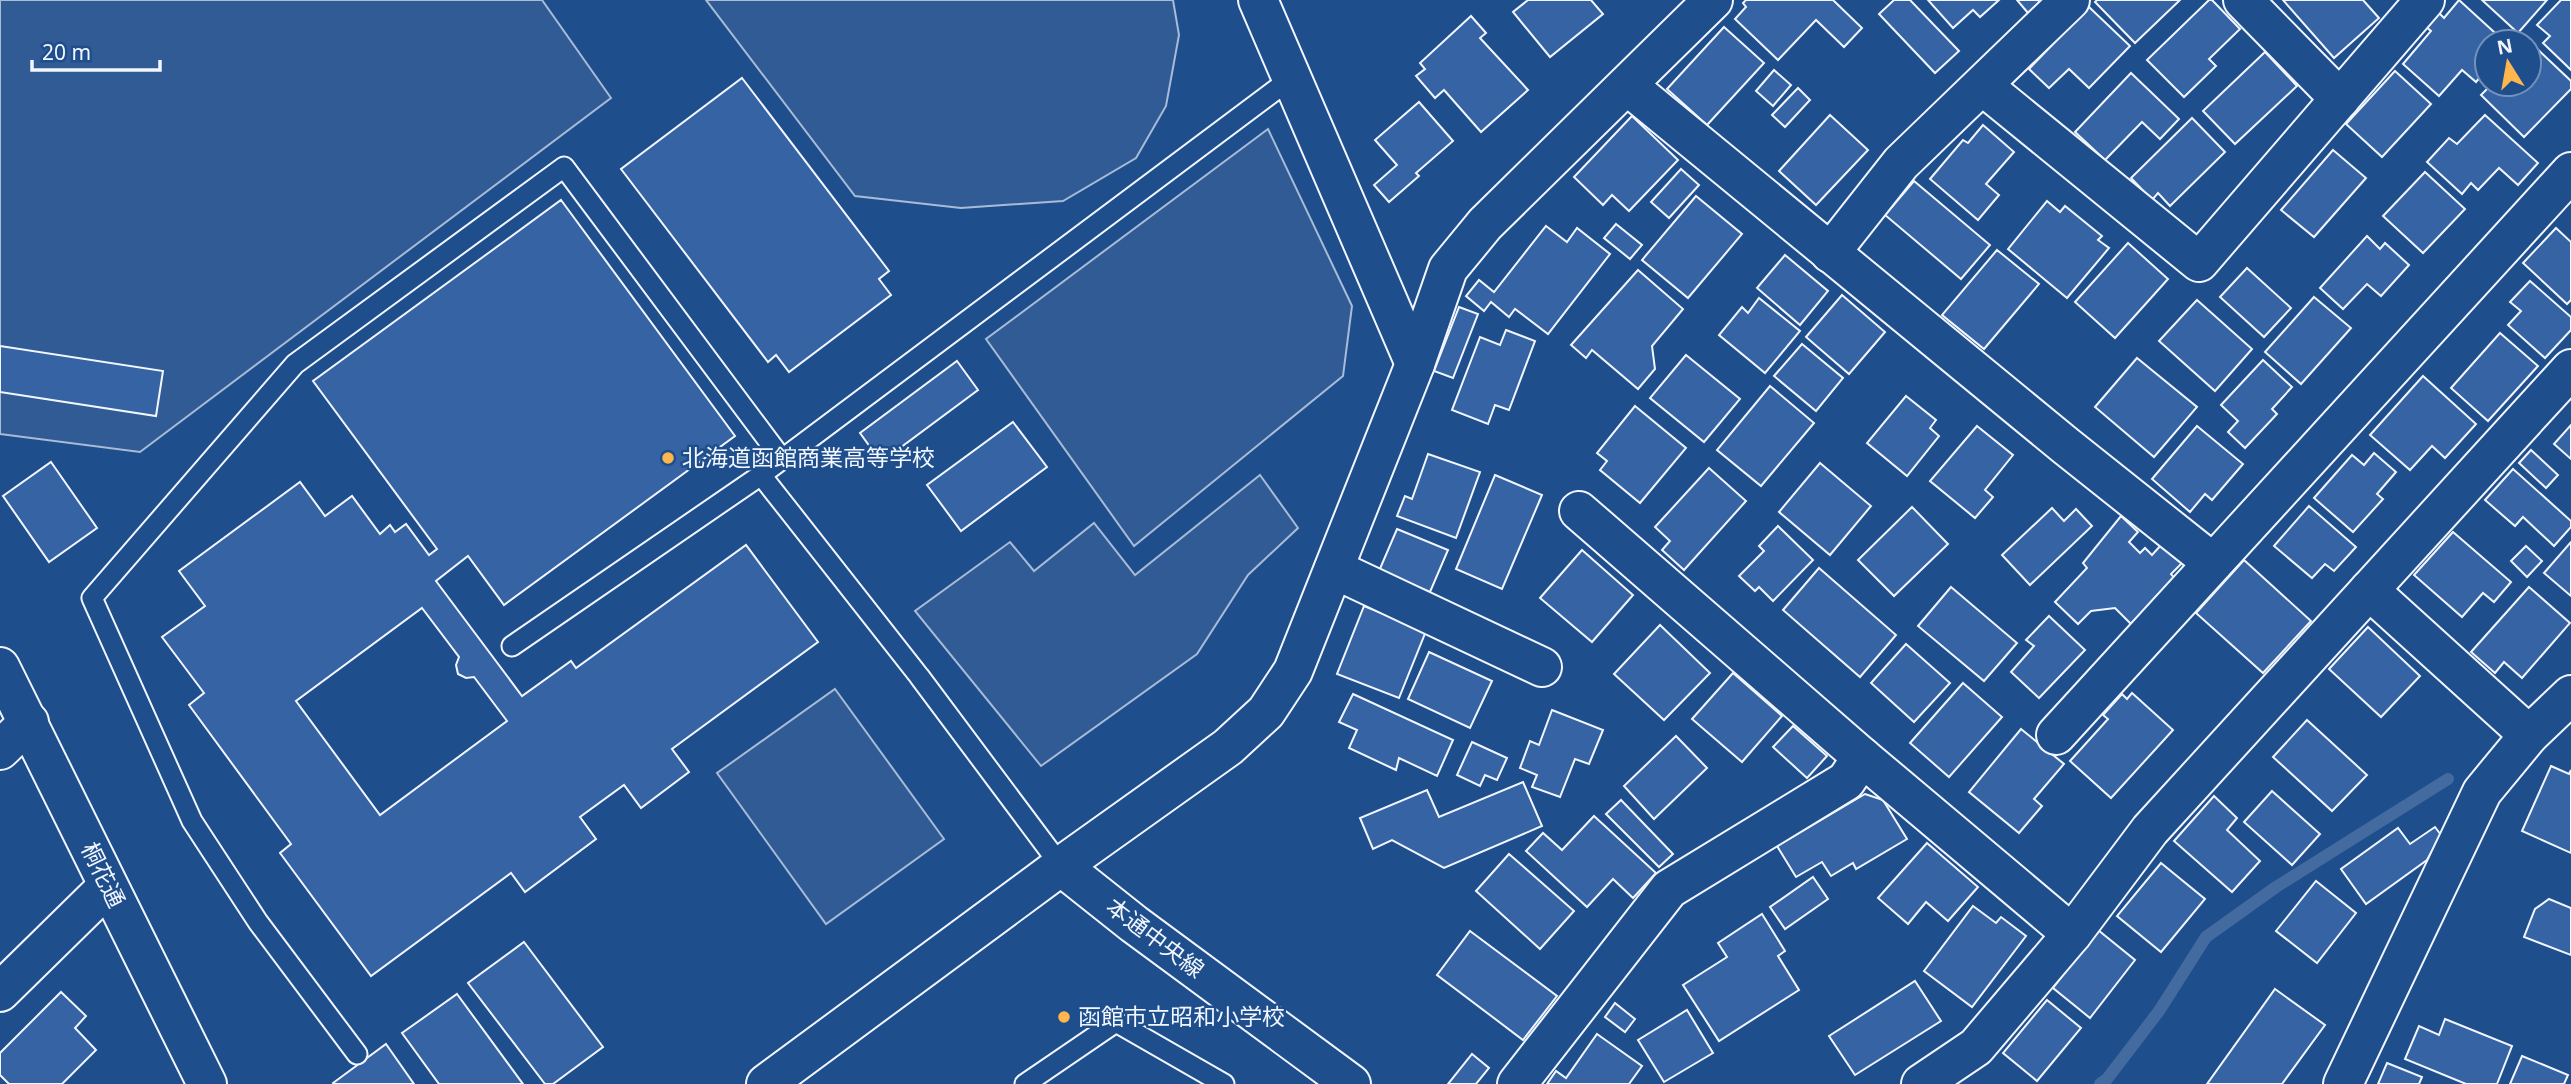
<svg xmlns="http://www.w3.org/2000/svg" width="2571" height="1084" font-family="'Noto Sans','Noto Sans JP',sans-serif">
<style>
.built{fill:#305b95;stroke:#a8bbd7;stroke-width:2}
.lines{fill:none;stroke-linecap:round;stroke-linejoin:round}
.stream{stroke:#446ba0;stroke-width:12}
.building{fill:#3563a3;stroke:#f2f6ff;stroke-width:2;fill-rule:evenodd}
.service-casing{stroke:#f2f6ff;stroke-width:23}
.minor-casing{stroke:#f2f6ff;stroke-width:42}
.tertiary-casing{stroke:#f2f6ff;stroke-width:42}
.service{stroke:#1f4e8c;stroke-width:19}
.minor{stroke:#1f4e8c;stroke-width:38}
.tertiary{stroke:#1f4e8c;stroke-width:38}
.poi-dot{fill:#ffb74d;stroke:#1f4e8c;stroke-width:2.5}
.labels{text-anchor:middle;stroke-width:5;stroke-linejoin:round;paint-order:stroke}
.poi-label{font-size:23px;fill:#f2f6ff;stroke:#1f4e8c;text-anchor:start}
.street-label{font-size:23px;fill:#f2f6ff;stroke:#1f4e8c}
</style>
<rect width="100%" height="100%" fill="#1f4e8c"/>
<!-- built -->
<g class="built">
<path d="M0,0H542L611,98L140,452L0,434Z"/>
<path d="M706,0H1173L1179,35L1166,106L1136,158L1063,201L961,208L855,196Z"/>
<path d="M1268,129L1352,306L1343,376L1134,546L986,339Z"/>
<path d="M1260,475L1298,528L1248,575L1197,654L1041,766L915,611L1010,542L1034,571L1094,523L1135,575Z"/>
<path d="M835,689L944,839L826,924L717,773Z"/>
</g>
<g class="lines">
<!-- stream -->
<path class="stream" d="M2100,1084L2107,1079L2159,1011L2206,937L2276,887L2448,779"/>
</g>
<!-- building -->
<g class="building">
<path d="M1528,0H1591L1603,14L1550,57L1513,12Z"/>
<path d="M1746,0H1833L1862,28L1844,47L1816,20L1778,60L1735,19L1746,7L1743,3Z"/>
<path d="M1894,0H1910L1959,51L1935,73L1879,14Z"/>
<path d="M1928,0H1999L1980,17L1973,10L1953,28Z"/>
<path d="M2017,0H2038L2040,3L2028,13Z"/>
<path d="M2097,0H2180L2135,43L2095,2Z"/>
<path d="M2209,0H2212L2240,29L2209,59L2216,66L2184,97L2147,60Z"/>
<path d="M2283,0H2363L2379,18L2334,58Z"/>
<path d="M2459,0L2505,42H2487V69L2476,82L2462,70L2439,96L2403,64L2431,31L2426,27L2439,13L2444,18Z"/>
<path d="M2482,0H2547L2518,33Z"/>
<path d="M2561,0H2571V70L2543,43L2550,36L2537,25Z"/>
<path d="M2089,7L2130,46L2089,88L2069,69L2049,88L2029,69Z"/>
<path d="M1471,16L1486,33L1480,38L1528,90L1481,132L1444,90L1435,98L1416,76L1425,69L1420,63Z"/>
<path d="M1724,27L1764,63L1707,125L1667,89Z"/>
<path d="M2532,44L2571,81V89L2524,137L2481,95L2492,84H2529V47Z"/>
<path d="M2265,52L2297,86L2235,144L2203,111Z"/>
<path d="M1774,70L1791,85L1773,106L1756,91Z"/>
<path d="M2395,71L2431,104L2382,157L2346,124Z"/>
<path d="M2131,73L2179,119L2160,139L2142,122L2105,160L2075,132Z"/>
<path d="M742,78L889,271L879,279L891,295L789,372L776,355L768,362L621,169Z"/>
<path d="M1798,88L1810,100L1785,127L1772,115Z"/>
<path d="M1419,102L1453,141L1416,173L1419,176L1389,202L1374,185L1397,165L1375,140Z"/>
<path d="M1830,115L1868,150L1816,205L1779,171Z"/>
<path d="M2485,115L2538,163L2518,185L2499,168L2478,190L2471,183L2462,194L2427,162L2449,138L2457,144Z"/>
<path d="M1632,116L1678,160L1629,211L1612,195L1603,205L1574,177Z"/>
<path d="M2192,118L2225,152L2170,206L2158,193L2152,200L2131,178Z"/>
<path d="M1983,125L2014,152L1986,184L1999,195L1978,220L1930,179L1963,140L1968,143Z"/>
<path d="M2333,150L2366,178L2314,237L2281,210Z"/>
<path d="M1681,169L1699,185L1669,218L1651,202Z"/>
<path d="M2425,172L2465,209L2423,253L2383,216Z"/>
<path d="M1914,181L1990,245L1961,279L1885,215Z"/>
<path d="M1696,196L1742,234L1688,298L1642,260Z"/>
<path d="M561,200L735,436L504,605L468,556L436,581L522,696L571,661L576,668L746,545L818,642L672,749L689,772L641,808L624,785L580,817L596,839L525,892L511,873L371,976L280,853L291,844L189,705L204,693L162,637L205,606L179,571L300,482L325,516L352,496L380,534L390,525L395,532L406,524L429,555L437,549L313,381ZM422,608L459,657L456,665L458,674L466,678L474,677L507,721L380,815L296,701Z"/>
<path d="M2047,201L2060,212L2065,206L2102,236L2098,240L2109,248L2067,298L2008,249Z"/>
<path d="M1616,224L1642,245L1630,259L1604,238Z"/>
<path d="M1546,226L1567,242L1577,228L1610,254L1548,334L1515,309L1509,317L1491,302L1484,311L1466,296L1479,280L1494,292Z"/>
<path d="M2556,228L2571,242V300L2567,304L2523,263Z"/>
<path d="M2367,236L2380,249L2385,243L2409,265L2381,296L2367,284L2343,309L2320,288Z"/>
<path d="M2128,243L2168,279L2115,338L2075,302Z"/>
<path d="M1997,250L2039,284L1984,349L1942,315Z"/>
<path d="M1785,255L1828,291L1800,325L1757,288Z"/>
<path d="M2247,268L2291,308L2264,337L2220,297Z"/>
<path d="M1638,270L1683,309L1652,346L1655,369L1638,389L1592,350L1586,358L1571,345Z"/>
<path d="M2530,281L2571,317V330L2545,358L2508,325L2521,311L2510,302Z"/>
<path d="M1842,295L1885,332L1849,374L1806,337Z"/>
<path d="M2314,297L2351,328L2301,384L2265,352Z"/>
<path d="M1759,298L1800,331L1765,373L1719,335L1742,307L1748,313Z"/>
<path d="M2197,300L2252,349L2215,391L2159,341Z"/>
<path d="M1459,307L1478,314L1453,378L1434,371Z"/>
<path d="M1506,330L1535,341L1509,410L1495,405L1488,424L1452,410L1480,337L1500,345Z"/>
<path d="M2500,333L2538,366L2488,421L2451,388Z"/>
<path d="M1802,344L1843,378L1816,411L1774,376Z"/>
<path d="M0,346L163,371L156,416L0,392Z"/>
<path d="M1686,355L1740,399L1704,442L1650,398Z"/>
<path d="M2137,358L2197,407L2154,457L2095,407Z"/>
<path d="M2263,360L2292,387L2272,409L2277,414L2245,448L2228,432L2238,421L2221,405Z"/>
<path d="M957,361L978,390L881,462L860,433Z"/>
<path d="M2423,376L2476,424L2445,458L2432,446L2410,470L2370,435Z"/>
<path d="M1770,386L1814,423L1761,486L1717,450Z"/>
<path d="M1906,396L1936,420L1930,428L1939,436L1907,476L1867,443Z"/>
<path d="M1635,406L1686,448L1640,503L1600,470L1607,461L1597,453Z"/>
<path d="M1013,422L1047,467L961,531L927,485Z"/>
<path d="M2571,425V459L2554,444Z"/>
<path d="M1977,426L2013,455L1985,490L1993,497L1975,518L1930,481Z"/>
<path d="M2197,426L2243,464L2212,500L2205,494L2190,512L2152,479Z"/>
<path d="M2531,450L2558,475L2546,488L2519,463Z"/>
<path d="M2374,453L2396,472L2377,494L2383,499L2353,532L2314,498L2352,455L2364,465Z"/>
<path d="M1428,454L1480,472L1456,538L1397,516L1405,496L1412,499Z"/>
<path d="M51,462L97,528L49,562L3,496Z"/>
<path d="M1820,463L1871,506L1830,555L1779,512Z"/>
<path d="M1709,468L1746,501L1684,570L1662,550L1670,541L1655,527Z"/>
<path d="M2513,469L2571,521V527L2554,546L2523,517L2515,526L2485,500Z"/>
<path d="M1495,475L1542,495L1502,589L1456,569Z"/>
<path d="M2309,506L2356,547L2334,571L2325,564L2312,578L2274,546Z"/>
<path d="M1912,507L1948,544L1894,596L1858,560Z"/>
<path d="M2052,508L2064,521L2076,509L2092,526L2030,585L2002,555Z"/>
<path d="M2121,516L2138,532L2129,542L2140,553L2145,548L2152,555L2162,544L2182,563L2171,574L2175,579L2131,624L2115,608L2091,611L2078,624L2055,602L2087,568L2083,563Z"/>
<path d="M1778,526L1813,560L1773,601L1759,587L1755,591L1739,576L1764,551L1759,546Z"/>
<path d="M1397,529L1448,550L1430,592L1379,571Z"/>
<path d="M2453,532L2511,582L2494,602L2483,593L2462,617L2414,575Z"/>
<path d="M2571,542V596L2544,573Z"/>
<path d="M2526,546L2542,561L2527,577L2511,561Z"/>
<path d="M1582,550L1633,595L1592,642L1540,598Z"/>
<path d="M2244,560L2311,621L2263,673L2196,613Z"/>
<path d="M1819,568L1896,635L1860,677L1783,610Z"/>
<path d="M1951,587L2017,643L1984,681L1918,626Z"/>
<path d="M2529,587L2570,623L2522,678L2504,662L2495,673L2471,652Z"/>
<path d="M1364,606L1426,631L1399,698L1337,674Z"/>
<path d="M2049,616L2085,650L2039,698L2011,672L2034,646L2026,640Z"/>
<path d="M1660,625L1710,673L1664,720L1614,674Z"/>
<path d="M2368,627L2420,676L2381,717L2329,669Z"/>
<path d="M1906,644L1950,683L1914,722L1871,683Z"/>
<path d="M1429,652L1492,681L1470,728L1408,699Z"/>
<path d="M1733,673L1782,716L1742,762L1692,719Z"/>
<path d="M1963,683L2002,717L1949,777L1910,743Z"/>
<path d="M2132,693L2173,730L2111,798L2070,761L2108,719L2103,715L2122,694L2127,699Z"/>
<path d="M1353,694L1453,740L1437,776L1399,758L1396,770L1349,748L1357,730L1339,722Z"/>
<path d="M1552,710L1603,730L1589,764L1575,759L1560,797L1532,787L1537,775L1520,768L1530,741L1539,745Z"/>
<path d="M2307,720L2367,775L2332,811L2273,757Z"/>
<path d="M1793,726L1827,756L1807,778L1773,747Z"/>
<path d="M2021,729L2064,764L2034,799L2042,806L2019,833L1969,792Z"/>
<path d="M1676,736L1707,768L1654,819L1624,786Z"/>
<path d="M1472,742L1507,758L1497,780L1485,775L1480,786L1457,775Z"/>
<path d="M2551,766L2569,774L2571,770V853L2522,831Z"/>
<path d="M1523,782L1542,826L1444,868L1392,840L1373,849L1360,818L1427,790L1439,817Z"/>
<path d="M2272,791L2320,834L2292,865L2244,822Z"/>
<path d="M1865,794L1883,800L1907,839L1856,869L1853,863L1831,876L1822,862L1796,877L1777,846Z"/>
<path d="M2214,796L2237,818L2227,830L2260,861L2232,892L2174,841Z"/>
<path d="M1621,800L1673,854L1659,867L1606,814Z"/>
<path d="M1594,816L1656,873L1633,898L1613,879L1587,907L1526,851L1543,833L1562,850Z"/>
<path d="M2435,827L2441,835L2427,860L2366,904L2341,869L2398,828L2410,844Z"/>
<path d="M1927,843L1978,887L1948,921L1926,902L1908,924L1878,898Z"/>
<path d="M1509,854L1574,911L1540,949L1476,891Z"/>
<path d="M2161,863L2205,899L2161,952L2117,916Z"/>
<path d="M1813,877L1828,899L1785,929L1770,907Z"/>
<path d="M2316,881L2356,913L2317,963L2276,931Z"/>
<path d="M2549,899L2571,908V955L2524,937L2535,909Z"/>
<path d="M1973,906L1996,923L2001,917L2026,936L1972,1007L1924,971Z"/>
<path d="M1762,914L1785,951L1778,956L1799,990L1719,1041L1683,985L1727,957L1718,943Z"/>
<path d="M2098,930L2135,960L2090,1018L2053,988Z"/>
<path d="M1470,931L1557,996L1523,1040L1437,975Z"/>
<path d="M524,942L603,1047L553,1084H545L468,983Z"/>
<path d="M1915,981L1941,1021L1855,1075L1829,1036Z"/>
<path d="M2275,989L2325,1025L2282,1084H2207Z"/>
<path d="M61,992L86,1016L75,1028L96,1050L62,1084H9L0,1075V1053Z"/>
<path d="M457,994L523,1084H439L402,1033Z"/>
<path d="M2047,1000L2081,1028L2037,1081L2003,1053Z"/>
<path d="M1615,1003L1635,1019L1625,1032L1605,1017Z"/>
<path d="M1687,1010L1713,1053L1664,1082L1638,1040Z"/>
<path d="M2445,1019L2512,1046L2497,1084H2466L2405,1059L2419,1026L2439,1035Z"/>
<path d="M1597,1034L1642,1066L1629,1084H1547L1556,1071L1566,1078Z"/>
<path d="M386,1044L414,1084H334L333,1083Z"/>
<path d="M1472,1054L1489,1068L1476,1084H1448Z"/>
<path d="M2522,1056L2568,1075L2564,1084H2510Z"/>
<path d="M2387,1063L2422,1077L2419,1084H2378Z"/>
</g>
<g class="lines">
<!-- service casing -->
<g class="service-casing">
<g id="service">
<path d="M761,475L919,676L1061,866"/>
<path d="M512,646L761,475L1293,77"/>
<path d="M357,1054L258,922L192,821L92,598L295,364L564,167L782,459"/>
<path d="M1025,1084L1116,1022L1224,1084"/>
</g>
</g>
<!-- minor casing -->
<g class="minor-casing">
<g id="minor">
<path d="M1258,0L1415,364"/>
<path d="M2243,0L2340,99"/>
<path d="M1628,86L2066,446L2213,563"/>
<path d="M1983,86L2199,262L2425,0"/>
<path d="M1830,253L1901,163L2070,0"/>
<path d="M1579,511L1862,757L2072,934"/>
<path d="M1334,569L1542,667"/>
<path d="M2369,590L2529,735"/>
<path d="M2056,735L2571,172"/>
<path d="M0,750L29,722"/>
<path d="M1061,866L1228,747L1266,712L1293,671L1415,364L1448,269L1485,224L1713,0"/>
<path d="M0,992L108,886"/>
<path d="M1517,1084L1669,889L1846,781L1862,757"/>
<path d="M1921,1084L1976,1047L2072,934L2150,830L2571,369"/>
<path d="M2343,1084L2482,792L2529,735L2571,695"/>
</g>
</g>
<!-- tertiary casing -->
<g class="tertiary-casing">
<g id="tertiary">
<path d="M0,667L207,1084"/>
<path d="M766,1084L1061,866L1134,924L1351,1084"/>
</g>
</g>
<!-- service -->
<use href="#service" class="service"/>
<!-- minor -->
<use href="#minor" class="minor"/>
<!-- tertiary -->
<use href="#tertiary" class="tertiary"/>
</g>
<!-- markers -->
<g class="poi-dot">
<circle cx="668" cy="458" r="7"/>
<circle cx="1064" cy="1017" r="7"/>
</g>
<g class="labels">
<!-- poi labels -->
<g class="poi-label">
<text x="682" y="466">北海道函館商業高等学校</text>
<text x="1078" y="1025">函館市立昭和小学校</text>
</g>
<!-- street labels -->
<g class="street-label">
<text transform="translate(103 875) rotate(64)" y="8">桐花通</text>
<text transform="translate(1155 938) rotate(37)" y="8">本通中央線</text>
</g>
</g>
<!-- north arrow -->
<g transform="translate(2508 63) rotate(349)"><circle r="33" fill="#1f4e8c" stroke="#7391ba" stroke-width="2"/>
<path d="M0-5L12 26L0 18L-12 26Z" fill="#ffb74d"/>
<text y="-10" font-size="19" font-weight="bold" text-anchor="middle" fill="#f2f6ff">N</text>
</g>
<!-- scale -->
<path d="M32 60v10h128v-10" fill="none" stroke="#f2f6ff" stroke-width="3.5"/>
<text x="42" y="60" font-size="21" fill="#f2f6ff" stroke="#1f4e8c" stroke-width="5" paint-order="stroke">20 m</text>
</svg>
